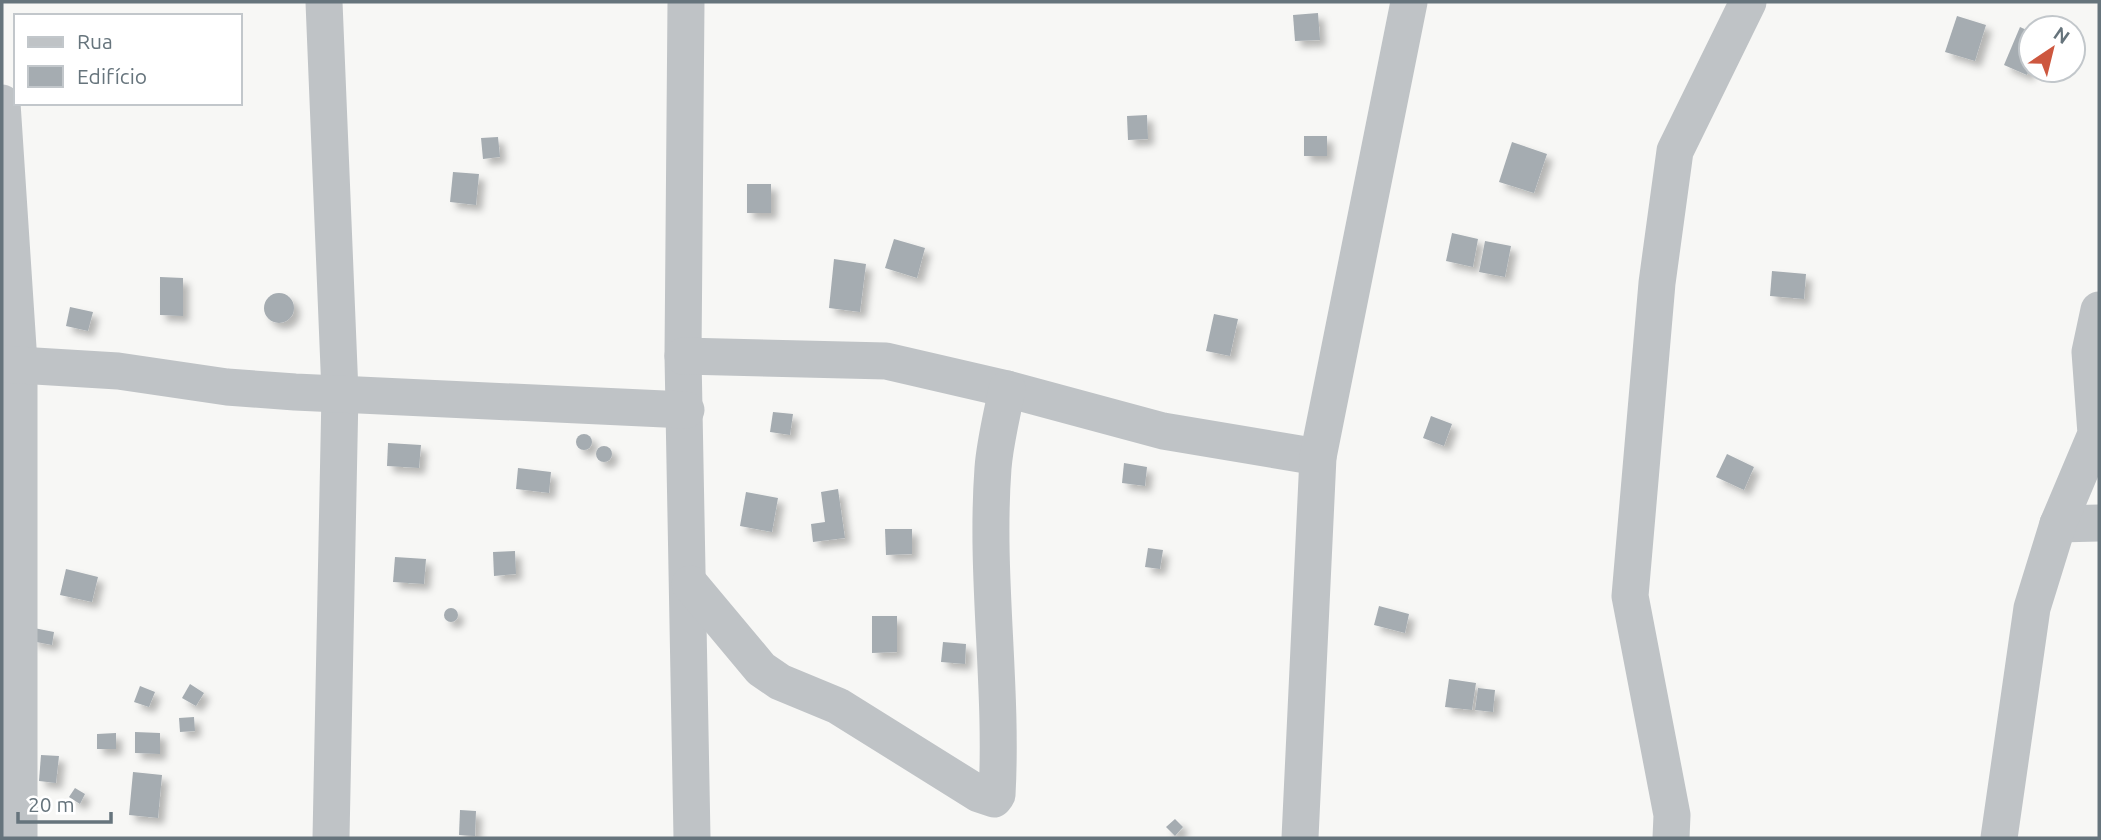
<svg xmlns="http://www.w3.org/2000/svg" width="2101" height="840" font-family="Ubuntu,sans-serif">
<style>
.building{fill:#a5acb1;filter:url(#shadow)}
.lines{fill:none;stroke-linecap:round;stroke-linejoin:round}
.street{stroke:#bfc3c6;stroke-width:37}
</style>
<defs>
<filter id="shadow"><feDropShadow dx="6" dy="6" stdDeviation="3.5" flood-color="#0004"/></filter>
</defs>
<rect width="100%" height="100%" fill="#f7f7f5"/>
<!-- building -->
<g class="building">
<path d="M1318,13L1320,40L1295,41L1293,15Z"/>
<path d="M1957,16L1986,25L1975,61L1945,52Z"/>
<path d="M2020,27L2031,32V66L2027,75L2004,65Z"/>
<path d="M1147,115L1148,139L1128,140L1127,116Z"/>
<rect x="1304" y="136" width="23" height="20"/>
<path d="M498,137L500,157L483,159L481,138Z"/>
<path d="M1512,142L1547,154L1534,193L1499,182Z"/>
<path d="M453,172L479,174L476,205L450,202Z"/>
<rect x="747" y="184" width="24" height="29"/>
<path d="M1452,233L1478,239L1473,267L1446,261Z"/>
<path d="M894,239L925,248L917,278L885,268Z"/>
<path d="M1485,241L1511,246L1505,277L1479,272Z"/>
<path d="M834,259L866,264L860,312L829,308Z"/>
<path d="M1772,271L1806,274L1804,299L1770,296Z"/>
<path d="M160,277L183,278V316L160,315Z"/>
<circle cx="279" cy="308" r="15"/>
<path d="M70,307L93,312L88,331L66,326Z"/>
<path d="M1214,314L1238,319L1230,356L1206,351Z"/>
<path d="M773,412L793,414L790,435L770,432Z"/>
<path d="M1431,416L1452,424L1444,446L1423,438Z"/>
<circle cx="584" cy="442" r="8"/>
<path d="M388,443L421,445L419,468L387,466Z"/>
<circle cx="604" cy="454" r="8"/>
<path d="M1727,454L1754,467L1744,490L1716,477Z"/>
<path d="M1124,463L1147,467L1145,486L1122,483Z"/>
<path d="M518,468L551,472L549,493L516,489Z"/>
<path d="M838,489L845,538L813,542L811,524L825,522L821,492Z"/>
<path d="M746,492L778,498L772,532L740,526Z"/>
<path d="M885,529H912V554L886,555Z"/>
<path d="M1148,548L1163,550L1160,569L1145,567Z"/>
<path d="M515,551L516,574L494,576L493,552Z"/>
<path d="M395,557L426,559L424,584L393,582Z"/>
<path d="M66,569L98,577L92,602L60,595Z"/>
<path d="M1379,606L1409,614L1405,633L1374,625Z"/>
<circle cx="451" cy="615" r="7"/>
<path d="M872,616H897V652L872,653Z"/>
<path d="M34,628L54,632L52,645L31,641Z"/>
<path d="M943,642L966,644L965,664L941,662Z"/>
<path d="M1449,679L1476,683L1472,710L1445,707Z"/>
<path d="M190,684L204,693L196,706L182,698Z"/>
<path d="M140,686L155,692L149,707L134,702Z"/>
<path d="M1478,688L1495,690L1493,712L1475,710Z"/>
<path d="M194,717L195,731L180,732L179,718Z"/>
<path d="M135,732L160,733V754L135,753Z"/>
<path d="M116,733V749H97V734Z"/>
<path d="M41,755L59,756L56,783L39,781Z"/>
<path d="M133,772L162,775L158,818L129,815Z"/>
<path d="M75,788L85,794L80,804L69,797Z"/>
<path d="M460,810L476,811L475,836L459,835Z"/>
<path d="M1175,819L1183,827L1175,836L1166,827Z"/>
</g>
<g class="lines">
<!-- street -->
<g class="street">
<path d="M324,2L340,393L331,838"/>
<path d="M686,2L683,356L692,838"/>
<path d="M2,103L19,363V838"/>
<path d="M683,356L886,361L1007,389L1163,431L1318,457"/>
<path d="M2,364L118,371L227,387L295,392L686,410"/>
<path d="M2058,524L2099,523"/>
<path d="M690,584L761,669L780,682L838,706L979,794L994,799L997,795C1003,686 985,577 993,468C995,442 1002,415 1007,389"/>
<path d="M1300,838L1318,457L1409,2"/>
<path d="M1671,838L1672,815L1630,596L1657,283L1675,151L1748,2"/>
<path d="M1999,838L2032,608L2058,524L2096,434L2090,352L2099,310"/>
</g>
</g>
<!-- border -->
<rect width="2101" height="840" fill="none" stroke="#66747c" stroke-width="7"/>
<!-- legend -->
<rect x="14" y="14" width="228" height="91" fill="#ffffff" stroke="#c2c7cb" stroke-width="2"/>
<rect x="28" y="37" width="35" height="10" fill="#bfc3c6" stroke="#c2c7cb" stroke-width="2"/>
<text x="77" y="49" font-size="21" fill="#66747c">Rua</text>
<rect x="28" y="66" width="35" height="21" fill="#a5acb1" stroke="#c2c7cb" stroke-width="2"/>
<text x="77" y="84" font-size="21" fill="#66747c">Edifício</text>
<!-- north arrow -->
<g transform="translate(2052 49) rotate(35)"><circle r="33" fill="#ffffff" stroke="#c2c7cb" stroke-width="2"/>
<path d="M0-5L12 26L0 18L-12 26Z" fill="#cd573f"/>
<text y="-10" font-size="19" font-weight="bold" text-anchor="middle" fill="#66747c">N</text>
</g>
<!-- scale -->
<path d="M18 812v10h93v-10" fill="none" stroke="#66747c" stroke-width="3.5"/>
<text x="28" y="812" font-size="21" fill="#66747c" stroke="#ffffff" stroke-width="5" paint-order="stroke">20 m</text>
</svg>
